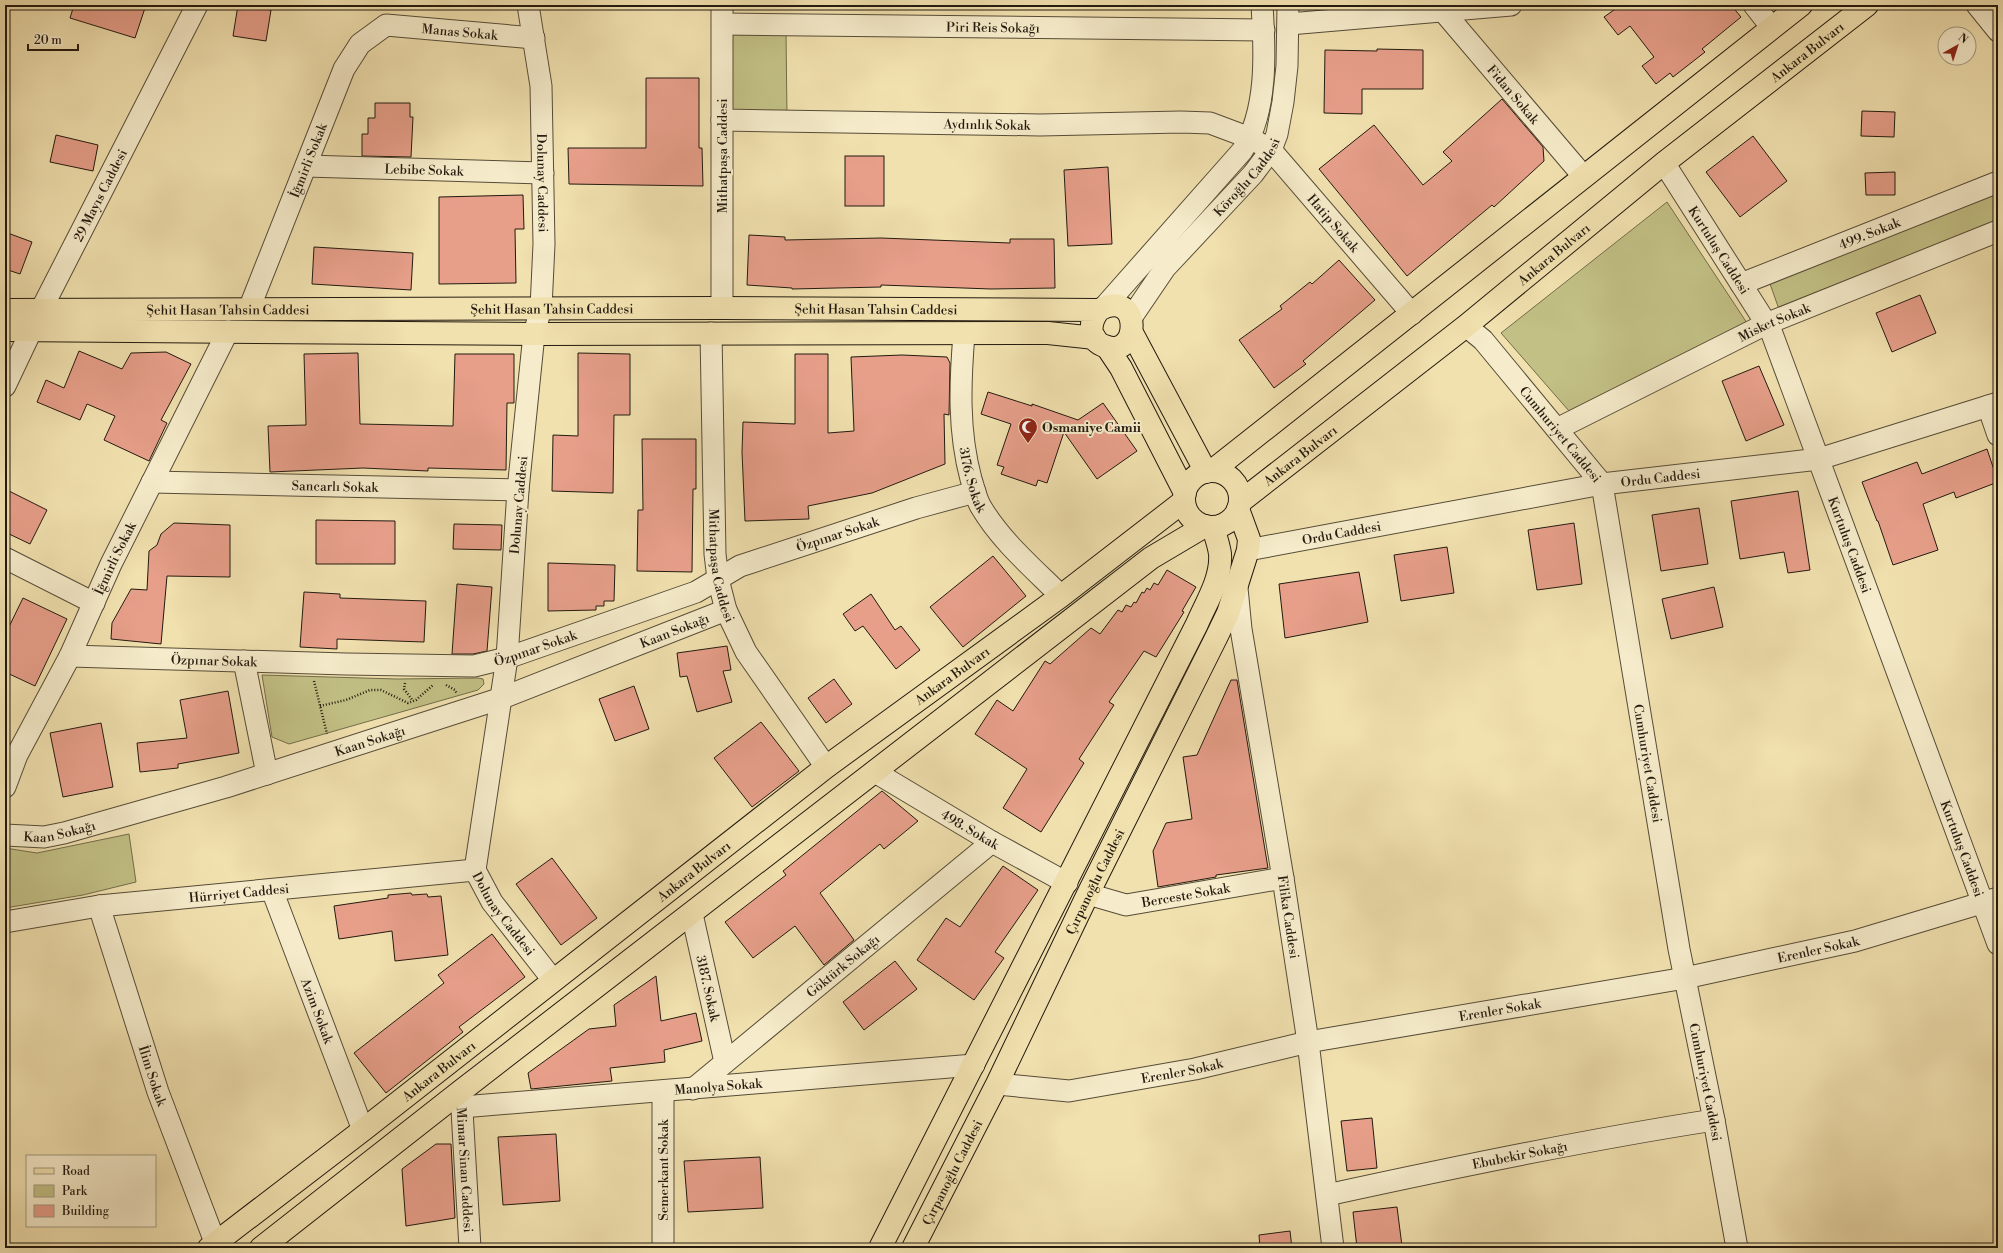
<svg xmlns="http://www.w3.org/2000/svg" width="2003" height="1253" font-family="'Libre Bodoni',serif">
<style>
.green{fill:#c2c085;stroke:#726d4a}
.building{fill:#e79f8a;stroke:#231a0f}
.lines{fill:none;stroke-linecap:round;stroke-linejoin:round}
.minor-casing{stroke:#564c37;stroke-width:23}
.major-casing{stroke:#231a0f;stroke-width:24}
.path{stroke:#231a0f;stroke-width:2.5;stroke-dasharray:1 2;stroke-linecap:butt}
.minor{stroke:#f6eccb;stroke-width:21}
.major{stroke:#f1e1af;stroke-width:22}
.labels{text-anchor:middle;stroke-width:4;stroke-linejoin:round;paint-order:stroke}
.street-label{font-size:13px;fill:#231a0f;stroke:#f6eccb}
.poi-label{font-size:13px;font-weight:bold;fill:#231a0f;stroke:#f6eccb;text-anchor:start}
</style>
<rect width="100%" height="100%" fill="#f1e1af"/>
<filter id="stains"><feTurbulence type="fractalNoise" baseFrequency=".005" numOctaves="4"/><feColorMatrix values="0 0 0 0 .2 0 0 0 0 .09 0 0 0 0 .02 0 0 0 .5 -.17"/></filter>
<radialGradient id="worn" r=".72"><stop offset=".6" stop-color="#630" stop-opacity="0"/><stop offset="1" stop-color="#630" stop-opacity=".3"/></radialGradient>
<!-- green -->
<g class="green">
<path d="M729,33H786L787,116H729Z"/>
<path d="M1998,187V226L1780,312L1769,281Z"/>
<path d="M1667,202L1747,323L1569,411L1501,333Z"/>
<path d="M262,675L397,679L478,678L483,679L484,684L478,690L289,744L272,737Z"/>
<path d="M129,834L136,882L83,895L5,908V848L37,853Z"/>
</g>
<!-- building -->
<g class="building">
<path d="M74,5H146L135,38L70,18Z"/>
<path d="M238,5L271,10L266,41L233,36Z"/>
<path d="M1621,5H1731L1741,17L1702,49L1705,52L1673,77L1670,73L1656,84L1642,66L1654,57L1630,26L1618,35L1604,17Z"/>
<path d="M1377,49L1423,50V89H1362V114L1324,113L1325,50L1377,51Z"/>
<path d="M646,78H699V148H702L703,186L569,184L568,148H646Z"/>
<path d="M1502,99L1543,147L1544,161L1494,207L1492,205L1407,276L1319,169L1374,125L1423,185L1452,161L1443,152Z"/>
<path d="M375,103H410V117H413L411,157L362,156V134H368V118H375Z"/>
<path d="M1862,111L1895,112L1894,137L1861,136Z"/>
<path d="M56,135L98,145L93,171L50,162Z"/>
<path d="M1753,136L1787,181L1740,217L1706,172Z"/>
<rect x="845" y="156" width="39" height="50"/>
<path d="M1108,167L1112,244L1068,246L1064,170Z"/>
<path d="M1895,172V195H1866L1865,173Z"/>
<path d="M523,195L524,229H515L516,283L439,284V197Z"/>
<path d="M5,232L32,242L20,274L5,269Z"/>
<path d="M749,235L785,237V240L881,238L1010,243V239H1054L1055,288L991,289L881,285V287L792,289V288L747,285Z"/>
<path d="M314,247L413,253L411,290L312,284Z"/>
<path d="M1339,260L1375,300L1303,361L1306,364L1274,388L1239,340L1282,309L1280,306L1310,282L1312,284Z"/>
<path d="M1920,295L1936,333L1892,352L1876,313Z"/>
<path d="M79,351L122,369L131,353L166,352L191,364L161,420L167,423L149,461L104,440L115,416L87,404L80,420L37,402L46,380L64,388Z"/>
<path d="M358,353L360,424L453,426L455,354H514V403H507L506,470L428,468V471L363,468L270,472L268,426L306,425L304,354Z"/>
<path d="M578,353L630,354V415H614L613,493L552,491L553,435L578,436Z"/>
<path d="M795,354H828V433L854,431L851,357L902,355L947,357L950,363L949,415L944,414L945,464L872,493L808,506L809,519L745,521L742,452L743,422L795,424Z"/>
<path d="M1759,366L1784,425L1746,441L1722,381Z"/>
<path d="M988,392L1032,406V404L1078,420L1103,403L1137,451L1097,479L1064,432L1047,483L1038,480L1036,486L1001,474L1004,467L997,465L1011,424L981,414Z"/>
<path d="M642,439H696V489H693L692,572L637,571L638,510H643Z"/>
<path d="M1987,449L1998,482L1956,498L1954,492L1923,504L1938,550L1893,565L1878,521H1877L1862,482L1917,462L1922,474Z"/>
<path d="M5,489L47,510L30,544L5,532Z"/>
<path d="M1798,491L1810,570L1788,573L1784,552L1740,559L1731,501Z"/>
<path d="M1699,508L1708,564L1661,571L1652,515Z"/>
<path d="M316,520L395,521V564H316Z"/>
<path d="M174,523L230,525V577L167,576L161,644L111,639L112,623L131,589L147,590L149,551L157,545L161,534Z"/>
<path d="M1574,523L1582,584L1537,590L1528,530Z"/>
<path d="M454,524L502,525L501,550L453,549Z"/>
<path d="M1447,547L1454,593L1401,601L1394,555Z"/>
<path d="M993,556L1026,596L963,647L930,607Z"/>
<path d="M548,563L615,565L614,601H604V606H596V610L548,611Z"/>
<path d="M1167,570L1196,587L1182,611L1184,612L1156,657L1144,651L1109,702L1114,705L1079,759L1084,763L1041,832L1003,808L1027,769L975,734L997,700L1013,711L1045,661L1050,664L1091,628L1100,634L1118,610L1122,612L1126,605L1131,607L1134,602L1136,603L1142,592L1144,593L1147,588L1150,590L1154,583L1158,585Z"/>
<path d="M1359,572L1368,622L1285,638L1279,584Z"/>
<path d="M457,584L492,587L487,651L473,654H452Z"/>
<path d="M1714,587L1723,627L1671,639L1662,599Z"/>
<path d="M304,592L340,594V598L426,601L424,642L337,639V649L300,647Z"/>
<path d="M871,594L895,630L901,626L920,650L896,669L863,626L855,631L843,614Z"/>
<path d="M23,598L67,619L35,686L5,672V635Z"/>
<path d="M727,646L731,670L723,671L732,702L697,712L687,676L680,677L677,653Z"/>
<path d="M834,679L852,704L826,723L808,698Z"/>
<path d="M1231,680H1237L1268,868L1216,875V877L1158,887L1153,851L1166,823L1192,819L1183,757L1197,755Z"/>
<path d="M634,686L649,729L615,741L599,699Z"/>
<path d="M228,691L239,753L178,764V768L140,772L137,743L187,738L180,700Z"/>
<path d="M761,722L799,771L752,807L714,758Z"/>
<path d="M101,723L113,787L63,797L50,733Z"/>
<path d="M882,791L918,821L884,849L880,844L820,893L854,940L824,965L795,926L753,958L725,922L786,875L783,871Z"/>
<path d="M552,858L597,918L561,945L516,884Z"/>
<path d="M1003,866L1038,890L995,952L1004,958L974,1000L917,960L946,918L960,927Z"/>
<path d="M411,893L412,895L427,894L428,897L441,896L448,955L395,961L392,931L339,939L334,906L388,898V895Z"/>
<path d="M492,934L525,977L459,1027L463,1032L386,1093L354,1053L444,983L438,975Z"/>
<path d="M895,961L917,989L864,1030L843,1002Z"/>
<path d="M656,976L661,1021L696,1013L702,1041L664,1050L665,1062L610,1068L612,1081L531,1089L528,1073L589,1029L616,1026L614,1005Z"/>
<path d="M1372,1118L1377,1168L1347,1171L1341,1121Z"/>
<path d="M556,1134L560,1201L503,1205L498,1137Z"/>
<path d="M436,1144H451L455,1218L406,1226L402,1169Z"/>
<path d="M760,1157L763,1208L688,1212L684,1161Z"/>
<path d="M1397,1207L1402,1246L1357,1248L1353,1212Z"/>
<path d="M1290,1231L1292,1248H1260L1259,1235Z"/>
</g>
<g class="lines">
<!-- minor casing -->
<g class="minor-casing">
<g id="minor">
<path id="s1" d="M528,5L541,86L544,244L541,308L534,334L518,490L507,658L475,870L492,902L553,980"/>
<path d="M722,5V308"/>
<path d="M1754,5L1772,28"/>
<path d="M1977,5L1998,31"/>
<path id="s2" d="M1443,11L1584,177"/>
<path id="s3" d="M723,24L1264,30"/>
<path d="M1289,24L1511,5"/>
<path id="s4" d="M722,120L1040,125L1181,122L1210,123L1250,138L1271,150L1412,314"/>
<path id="s5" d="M1664,163L1771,331L1998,944"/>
<path id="s6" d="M306,166L543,173"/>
<path id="s7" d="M1741,284L1998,182"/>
<path d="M1105,306L1242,151C1268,111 1265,51 1262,5"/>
<path id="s8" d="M249,309L344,69L360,44L386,25L534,38"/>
<path id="s9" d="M1131,318L1165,268L1253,174L1271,150L1277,134L1283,102L1287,66L1288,5"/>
<path id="s10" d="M1466,326L1483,340L1602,484L1679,949L1714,1120L1737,1248"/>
<path id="s11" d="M711,333L715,554L718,579L726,610L746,652L826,767"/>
<path id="s12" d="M964,334C960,383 958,431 971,479C974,488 976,499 981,507C1001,541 1033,568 1061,596"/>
<path id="s13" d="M5,386L41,310L197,5"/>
<path d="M1988,406L1998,435"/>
<path id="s14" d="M1557,429L1766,324L1998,231"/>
<path id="s15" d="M152,482L518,490"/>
<path id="s16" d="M1248,550L1602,484L1819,459L1998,403"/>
<path d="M5,558L94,603"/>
<path id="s17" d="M1237,588L1241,629L1283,878L1308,1042L1333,1248"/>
<path id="s18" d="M70,656L346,664L474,666L507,658L696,592L740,566L916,508L975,492"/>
<path d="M244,661L267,774"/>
<path id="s19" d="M875,772L992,842L1067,883"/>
<path id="s20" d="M5,787L17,755L70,656L111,564L228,331"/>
<path id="s21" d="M5,835L44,837L64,833L226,787L502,698L726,610"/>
<path id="s22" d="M272,890L363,1130"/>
<path id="s23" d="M1088,894L1126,905L1283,878"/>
<path id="s24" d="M99,906L158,1092L215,1242"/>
<path id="s25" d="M692,914L725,1062"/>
<path id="s26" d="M5,922L99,906L475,870"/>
<path id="s27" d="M997,1084L1069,1091L1195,1069L1308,1042L1685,978L1855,941L1998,898"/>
<path id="s28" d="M693,1089L992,842"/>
<path d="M663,1091V1248"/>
<path id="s29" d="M461,1093L470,1248"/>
<path id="s30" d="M462,1107L974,1065"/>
<path id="s31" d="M1327,1195C1455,1167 1584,1140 1714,1120"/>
</g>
</g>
<!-- major casing -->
<g class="major-casing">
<g id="major">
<path id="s32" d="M5,310L722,308L1099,310C1143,286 1141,364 1102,345C1087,338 1090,321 1099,310"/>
<path d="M5,330L534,334L1048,333L1095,338"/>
<path d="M1132,333L1206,472"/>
<path d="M1107,347L1121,368L1185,493"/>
<path d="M1212,471L1801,5"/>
<circle cx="1212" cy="499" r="28"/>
<path id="s33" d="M1240,502L1466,326L1664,163L1867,5"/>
<path id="s34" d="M209,1248L363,1130L826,767L1061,596L1184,501"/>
<path d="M261,1248L461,1091L1151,558L1205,526"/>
<path d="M880,1248L1197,624C1206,603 1222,578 1220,554C1219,545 1215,535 1213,527"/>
<path id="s35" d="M913,1248L997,1084L1088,894L1217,636L1228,613L1248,550L1249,539L1238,509"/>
</g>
</g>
<!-- path -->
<g class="path">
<path d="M314,681L327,734"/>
<path d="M405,683L404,689L413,701"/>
<path d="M446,685L455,690L457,694"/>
<path d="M320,706L346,700L370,690H381L408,703L416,700L433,685"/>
</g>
<!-- minor -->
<use href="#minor" class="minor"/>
<!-- major -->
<use href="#major" class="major"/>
</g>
<!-- icons -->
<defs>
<g id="mosque-pin" transform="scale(1)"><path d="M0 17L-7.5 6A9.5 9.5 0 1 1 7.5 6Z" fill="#8f2418" stroke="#f6eccb"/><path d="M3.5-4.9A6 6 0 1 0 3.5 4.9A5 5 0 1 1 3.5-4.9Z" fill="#fff"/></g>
</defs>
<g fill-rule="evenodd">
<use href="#mosque-pin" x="1028" y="427"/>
</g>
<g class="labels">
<!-- street labels -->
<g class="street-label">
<text dy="5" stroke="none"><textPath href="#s3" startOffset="270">Piri Reis Sokağı</textPath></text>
<text dy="5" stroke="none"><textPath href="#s8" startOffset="394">Manas Sokak</textPath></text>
<text dy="5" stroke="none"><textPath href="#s33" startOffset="724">Ankara Bulvarı</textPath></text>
<text dy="5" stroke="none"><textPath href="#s2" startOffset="109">Fidan Sokak</textPath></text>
<text dy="5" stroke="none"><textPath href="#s4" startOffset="265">Aydınlık Sokak</textPath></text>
<text transform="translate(722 156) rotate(-90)" y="5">Mithatpaşa Caddesi</text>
<text dy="5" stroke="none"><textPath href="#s8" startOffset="160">İğmirli Sokak</textPath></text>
<text dy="5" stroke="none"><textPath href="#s6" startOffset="118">Lebibe Sokak</textPath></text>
<text dy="5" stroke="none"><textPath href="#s9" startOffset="183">Köroğlu Caddesi</textPath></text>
<text dy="5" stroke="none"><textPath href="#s1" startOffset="179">Dolunay Caddesi</textPath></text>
<text dy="5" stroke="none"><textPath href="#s13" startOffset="213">29 Mayıs Caddesi</textPath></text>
<text dy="5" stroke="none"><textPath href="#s4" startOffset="651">Hatip Sokak</textPath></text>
<text dy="5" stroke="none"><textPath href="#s7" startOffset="138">499. Sokak</textPath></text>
<text dy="5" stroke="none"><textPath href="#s5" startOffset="103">Kurtuluş Caddesi</textPath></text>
<text dy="5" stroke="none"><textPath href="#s33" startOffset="400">Ankara Bulvarı</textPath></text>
<text dy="5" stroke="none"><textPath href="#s32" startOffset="547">Şehit Hasan Tahsin Caddesi</textPath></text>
<text dy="5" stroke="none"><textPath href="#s32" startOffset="223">Şehit Hasan Tahsin Caddesi</textPath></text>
<text dy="5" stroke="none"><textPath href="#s32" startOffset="871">Şehit Hasan Tahsin Caddesi</textPath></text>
<text dy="5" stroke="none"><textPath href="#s14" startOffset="242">Misket Sokak</textPath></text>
<text dy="5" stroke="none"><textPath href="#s10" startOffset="144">Cumhuriyet Caddesi</textPath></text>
<text dy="5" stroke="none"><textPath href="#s33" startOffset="76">Ankara Bulvarı</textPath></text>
<text dy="5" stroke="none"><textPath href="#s16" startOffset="419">Ordu Caddesi</textPath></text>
<text dy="5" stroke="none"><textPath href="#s12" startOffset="147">3176. Sokak</textPath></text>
<text dy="5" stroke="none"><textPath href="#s15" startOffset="183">Sancarlı Sokak</textPath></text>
<text transform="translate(518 505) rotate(-85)" y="5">Dolunay Caddesi</text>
<text dy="5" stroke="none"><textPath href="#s16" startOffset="95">Ordu Caddesi</textPath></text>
<text dy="5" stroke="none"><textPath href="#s18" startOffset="792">Özpınar Sokak</textPath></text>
<text dy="5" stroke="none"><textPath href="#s5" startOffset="427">Kurtuluş Caddesi</textPath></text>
<text dy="5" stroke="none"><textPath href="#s20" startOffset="254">İğmirli Sokak</textPath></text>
<text dy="5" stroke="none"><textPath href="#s11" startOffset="233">Mithatpaşa Caddesi</textPath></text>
<text dy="5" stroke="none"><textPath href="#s21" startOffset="703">Kaan Sokağı</textPath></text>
<text dy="5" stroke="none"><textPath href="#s18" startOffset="468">Özpınar Sokak</textPath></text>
<text dy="5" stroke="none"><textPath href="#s18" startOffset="144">Özpınar Sokak</textPath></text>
<text dy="5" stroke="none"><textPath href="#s34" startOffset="938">Ankara Bulvarı</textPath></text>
<text dy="5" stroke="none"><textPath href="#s21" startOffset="379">Kaan Sokağı</textPath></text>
<text dy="5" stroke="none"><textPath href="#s10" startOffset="492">Cumhuriyet Caddesi</textPath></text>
<text dy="5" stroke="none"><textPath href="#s21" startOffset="55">Kaan Sokağı</textPath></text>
<text dy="5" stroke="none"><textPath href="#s19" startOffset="111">498. Sokak</textPath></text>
<text dy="5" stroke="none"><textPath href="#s5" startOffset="751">Kurtuluş Caddesi</textPath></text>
<text dy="5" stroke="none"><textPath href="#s34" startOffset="614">Ankara Bulvarı</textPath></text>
<text dy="5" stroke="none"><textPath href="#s35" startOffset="409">Çırpanoğlu Caddesi</textPath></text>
<text dy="5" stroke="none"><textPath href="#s26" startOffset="236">Hürriyet Caddesi</textPath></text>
<text dy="5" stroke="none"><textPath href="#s23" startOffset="100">Berceste Sokak</textPath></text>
<text dy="5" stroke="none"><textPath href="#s1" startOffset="923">Dolunay Caddesi</textPath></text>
<text dy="5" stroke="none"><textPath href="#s17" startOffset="333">Filika Caddesi</textPath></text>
<text dy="5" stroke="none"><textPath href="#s27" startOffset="835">Erenler Sokak</textPath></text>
<text dy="5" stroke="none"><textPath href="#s28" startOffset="194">Göktürk Sokağı</textPath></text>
<text dy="5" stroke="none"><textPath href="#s25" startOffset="76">3187. Sokak</textPath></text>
<text dy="5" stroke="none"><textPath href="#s22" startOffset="129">Azim Sokak</textPath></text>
<text dy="5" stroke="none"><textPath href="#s27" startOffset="511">Erenler Sokak</textPath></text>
<text dy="5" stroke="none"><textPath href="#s34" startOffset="290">Ankara Bulvarı</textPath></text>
<text dy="5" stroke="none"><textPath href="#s27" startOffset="187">Erenler Sokak</textPath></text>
<text dy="5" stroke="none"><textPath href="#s24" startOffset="178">İlim Sokak</textPath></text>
<text dy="5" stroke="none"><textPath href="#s10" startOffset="816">Cumhuriyet Caddesi</textPath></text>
<text dy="5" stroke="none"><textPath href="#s30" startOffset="257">Manolya Sokak</textPath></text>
<text dy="5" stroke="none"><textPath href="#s31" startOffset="197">Ebubekir Sokağı</textPath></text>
<text dy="5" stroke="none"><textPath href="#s29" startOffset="77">Mimar Sinan Caddesi</textPath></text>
<text transform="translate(663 1170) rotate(-90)" y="5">Semerkant Sokak</text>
<text dy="5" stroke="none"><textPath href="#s35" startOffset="85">Çırpanoğlu Caddesi</textPath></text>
</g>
<!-- poi labels -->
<g class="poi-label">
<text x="1042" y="432">Osmaniye Camii</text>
</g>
</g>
<!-- margin -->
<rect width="2003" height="1253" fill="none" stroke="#f1e1af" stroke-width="20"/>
<rect x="6" y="6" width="1991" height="1241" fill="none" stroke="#231a0f" stroke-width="2"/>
<rect x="10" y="10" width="1983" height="1233" fill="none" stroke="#231a0f"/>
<!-- legend -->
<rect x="26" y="1155" width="130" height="72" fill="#f6eccb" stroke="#a29880"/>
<rect x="34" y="1168" width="20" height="6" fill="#f1e1af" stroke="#a29880"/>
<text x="62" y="1175" font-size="12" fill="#231a0f">Road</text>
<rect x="34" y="1185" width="20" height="12" fill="#c2c085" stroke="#a29880"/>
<text x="62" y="1195" font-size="12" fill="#231a0f">Park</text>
<rect x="34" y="1205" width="20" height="12" fill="#e79f8a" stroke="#a29880"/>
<text x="62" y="1215" font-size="12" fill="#231a0f">Building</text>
<!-- north arrow -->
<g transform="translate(1957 46) rotate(39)"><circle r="19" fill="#f6eccb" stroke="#a29880"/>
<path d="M0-3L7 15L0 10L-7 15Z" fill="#8f2418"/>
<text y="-6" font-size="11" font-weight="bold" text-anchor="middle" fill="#231a0f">N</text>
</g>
<!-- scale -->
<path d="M28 44v6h50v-6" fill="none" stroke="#231a0f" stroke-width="2"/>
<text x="34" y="44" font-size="12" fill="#231a0f" stroke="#f6eccb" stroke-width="3" paint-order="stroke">20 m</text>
<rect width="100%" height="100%" filter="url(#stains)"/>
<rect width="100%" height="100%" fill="url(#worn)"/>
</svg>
